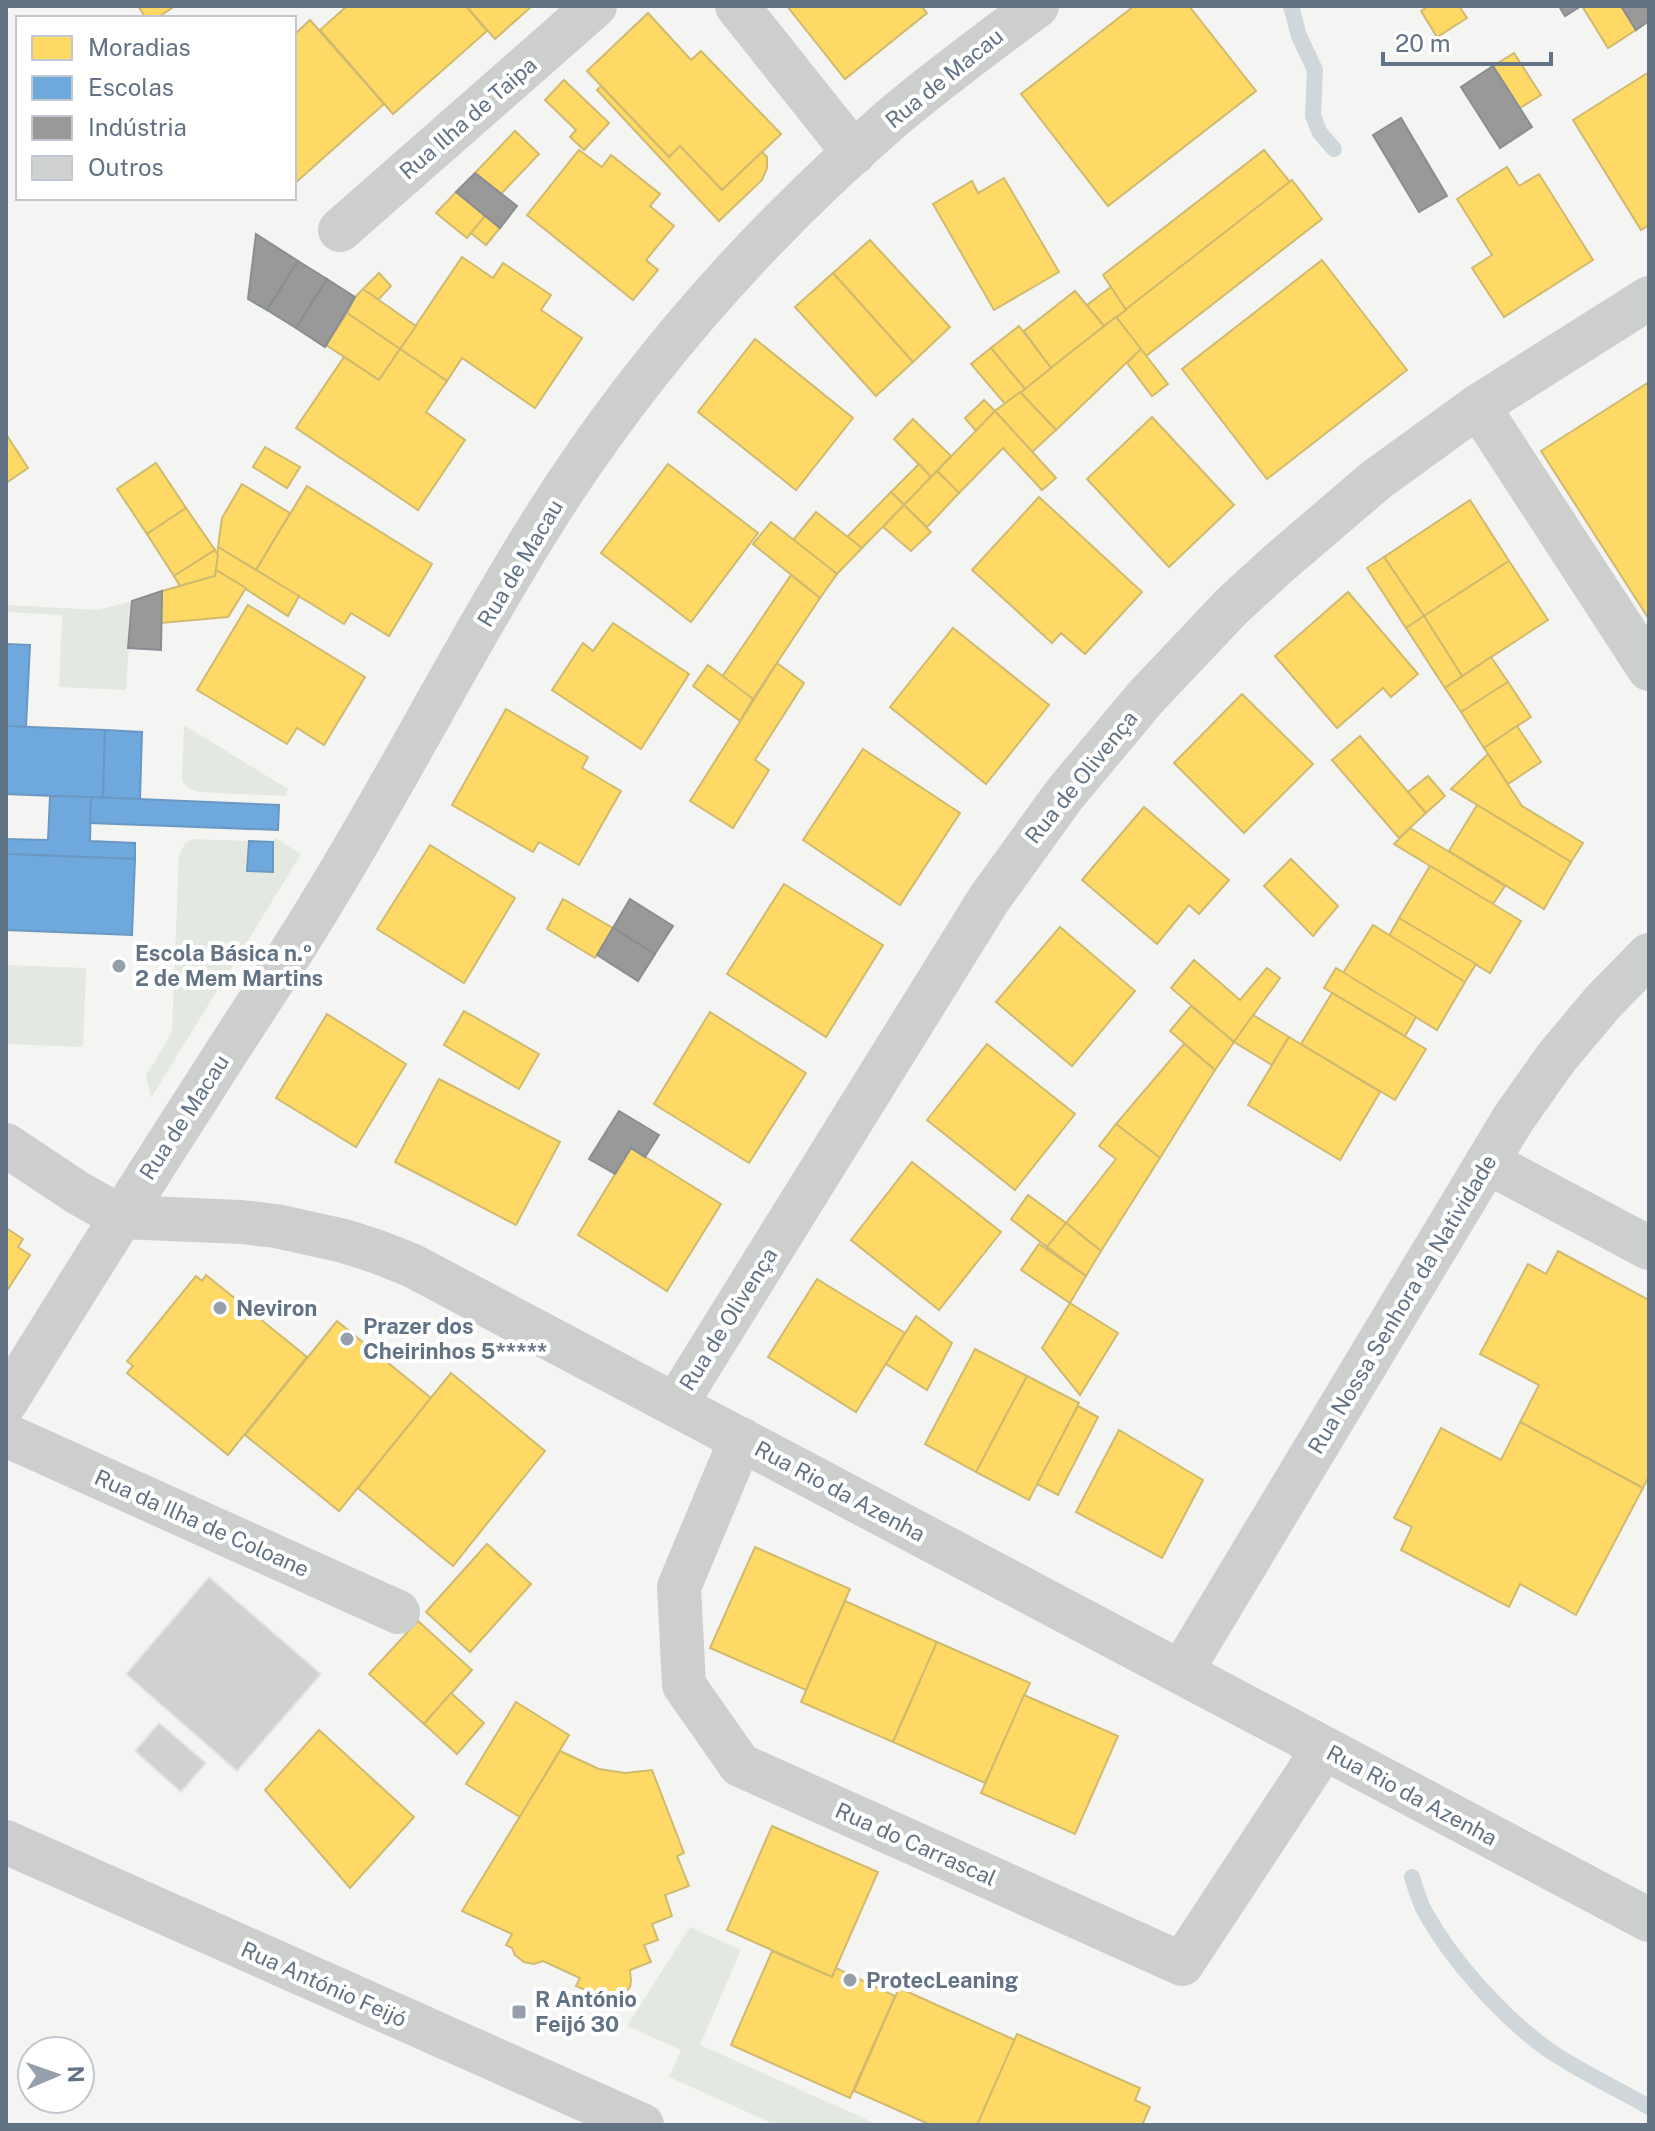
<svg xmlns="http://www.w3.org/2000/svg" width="1655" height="2131" font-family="'Public Sans',sans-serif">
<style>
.green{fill:#e3e8e0}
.homes{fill:#ffd966;stroke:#d0ba6f;stroke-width:2}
.schools{fill:#6fa8dc;stroke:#6b98c2;stroke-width:2}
.industry{fill:#999;stroke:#888e93;stroke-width:2}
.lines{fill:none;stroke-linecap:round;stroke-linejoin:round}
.stream{stroke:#d0d7da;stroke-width:16}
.building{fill:#d0d2d2;stroke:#e4e4e2;stroke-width:2}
.minor{stroke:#cdcfcf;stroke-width:44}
.poi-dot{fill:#95a0ab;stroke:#fff;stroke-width:3}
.labels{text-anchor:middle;stroke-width:8;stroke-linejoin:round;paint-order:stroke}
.street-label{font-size:22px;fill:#627385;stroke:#fff}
.poi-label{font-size:22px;font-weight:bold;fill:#627385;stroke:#fff;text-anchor:start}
</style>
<rect width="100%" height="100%" fill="#f4f5f2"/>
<!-- green -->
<g class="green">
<path d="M132,601L126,690L59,687L62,615L6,612V605L99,610Z"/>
<path d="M184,725L288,789L285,796L199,792L186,787L182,780Z"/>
<path d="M274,837L301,854L151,1098L146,1076L172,1032L179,855L185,843L192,839L249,841L247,871H273Z"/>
<path d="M6,965L86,968L83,1047L6,1044Z"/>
<path d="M690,1927L741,1950L700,2045L879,2125H776L669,2077L681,2050L627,2026Z"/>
</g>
<!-- homes -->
<g class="homes">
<path d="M138,6H175L157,18H146Z"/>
<path d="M347,6H466L487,31L393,114L320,30Z"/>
<path d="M466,6H532L495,39Z"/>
<path d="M787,6H921L927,13L845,79Z"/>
<path d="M1134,6H1189L1256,91L1108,206L1021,94Z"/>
<path d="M1429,6H1459L1467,18L1437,37L1421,11Z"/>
<path d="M1582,6H1621L1636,30L1608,48Z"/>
<path d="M648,13L691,60L701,51L781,134L722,190L680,146L669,157L587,71Z"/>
<path d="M310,20L384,104L294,184V35Z"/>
<path d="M1514,53L1541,95L1520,108L1493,66Z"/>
<path d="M1649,72V225L1641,230L1573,120Z"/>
<path d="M564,80L609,123L584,150L570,137L576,130L545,100Z"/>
<path d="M601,86L669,157L680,146L722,190L762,152L767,157V168L762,180L719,221L597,90Z"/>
<path d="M515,131L539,154L501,194L475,173Z"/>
<path d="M579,150L602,167L611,155L660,194L650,206L674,226L646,260L658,270L633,300L527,215Z"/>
<path d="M1264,150L1290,182L1126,310L1103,275Z"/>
<path d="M1507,167L1519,186L1539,174L1593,260L1504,317L1472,268L1492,255L1457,199Z"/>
<path d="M1004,178L1059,272L994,310L933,204L972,181L978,193Z"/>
<path d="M1292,180L1322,219L1146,356L1116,317Z"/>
<path d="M456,192L485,216L467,238L436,213Z"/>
<path d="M485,216L500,228L486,245L471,233Z"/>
<path d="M870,240L950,327L913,362L833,273Z"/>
<path d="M462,257L493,278L503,263L551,295L541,310L582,338L535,408L462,358L447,381L400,349Z"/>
<path d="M1322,260L1407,370L1267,479L1182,369Z"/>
<path d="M379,273L391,286L378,300L363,289Z"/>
<path d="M833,273L913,362L876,396L795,307Z"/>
<path d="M1111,287L1126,310L1104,326L1087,305Z"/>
<path d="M363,289L416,326L400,349L347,313L355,297Z"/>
<path d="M1075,291L1104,326L1051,368L1024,331Z"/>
<path d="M347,313L400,349L379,380L326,345Z"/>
<path d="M1116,317L1141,349L1056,430L1020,392Z"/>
<path d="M1019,326L1051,368L1025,389L991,348Z"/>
<path d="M755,339L853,418L796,490L698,412Z"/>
<path d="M991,348L1025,389L1005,404L971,364Z"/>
<path d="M400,349L447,381L426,412L465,440L418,510L296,428L344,357L379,380Z"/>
<path d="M1141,349L1168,384L1152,396L1127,363Z"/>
<path d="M1649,382V619L1541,451Z"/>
<path d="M1020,392L1056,430L1032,452L995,411Z"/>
<path d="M984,400L995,411L976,431L965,418Z"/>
<path d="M995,411L1056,478L1042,490L1003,448L959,493L937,471Z"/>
<path d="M1152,417L1234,505L1169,567L1087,479Z"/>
<path d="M913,419L951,456L931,477L894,439Z"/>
<path d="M6,434L28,468L6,483Z"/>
<path d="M265,447L300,467L287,488L253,467Z"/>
<path d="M156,463L186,508L147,534L117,489Z"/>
<path d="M668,464L758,533L691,622L601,553Z"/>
<path d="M919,464L931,477L904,505L891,492Z"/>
<path d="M937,471L959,493L927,527L904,505Z"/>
<path d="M242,484L290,513L256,570L218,547L222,518Z"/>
<path d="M307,486L432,564L389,636L351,613L344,624L256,570Z"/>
<path d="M891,492L904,505L862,548L847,537Z"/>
<path d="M1039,497L1142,592L1085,654L1061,633L1052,643L972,570Z"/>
<path d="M1470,500L1509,561L1424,616L1384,557Z"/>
<path d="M904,505L931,532L911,551L883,527Z"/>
<path d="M186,508L215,550L174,576L147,534Z"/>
<path d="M816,512L862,548L837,574L793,540Z"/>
<path d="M771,522L837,574L820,598L753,544Z"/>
<path d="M218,547L299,596L288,616L216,570Z"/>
<path d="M215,550L218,555L215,576L180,586L174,576Z"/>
<path d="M1384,557L1424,616L1406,628L1367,568Z"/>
<path d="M1509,561L1548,620L1462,676L1424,616Z"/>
<path d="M216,570L246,588L228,617L161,623L162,591L215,576Z"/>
<path d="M791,575L820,598L753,699L722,677Z"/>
<path d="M1348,592L1418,674L1391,697L1383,688L1337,728L1275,656Z"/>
<path d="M248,605L365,677L324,745L297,728L287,744L197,690Z"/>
<path d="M1424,616L1462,676L1445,688L1406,628Z"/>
<path d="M613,623L689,674L641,749L552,690L583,643L593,651Z"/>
<path d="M953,628L1049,705L986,784L890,707Z"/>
<path d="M1491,657L1508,682L1461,712L1445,688Z"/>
<path d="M777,663L804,683L755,760L769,770L733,828L690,801Z"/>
<path d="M708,665L753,699L740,721L693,686Z"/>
<path d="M1508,682L1531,717L1484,748L1461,712Z"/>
<path d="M1242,694L1313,764L1244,833L1174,763Z"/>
<path d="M506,709L588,757L582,768L621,791L579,865L539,842L533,852L452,805Z"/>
<path d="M1517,726L1541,762L1508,784L1484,748Z"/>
<path d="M1360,736L1426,813L1399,838L1332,760Z"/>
<path d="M863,749L960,813L900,905L803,840Z"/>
<path d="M1488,754L1522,806L1583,843L1571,862L1451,789Z"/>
<path d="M1428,776L1445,796L1426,813L1408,792Z"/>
<path d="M1477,805L1571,862L1544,909L1449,851Z"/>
<path d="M1144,807L1229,880L1199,914L1189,905L1157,944L1082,880Z"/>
<path d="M1410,828L1505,886L1493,904L1394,844Z"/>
<path d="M430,845L515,898L464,983L377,929Z"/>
<path d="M1291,859L1338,906L1313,936L1264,886Z"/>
<path d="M1430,866L1521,921L1490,973L1399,918Z"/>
<path d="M784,884L883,945L826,1037L727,974Z"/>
<path d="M563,899L613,928L595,958L547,929Z"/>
<path d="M1399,918L1476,964L1465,982L1389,936Z"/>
<path d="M1373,925L1465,982L1437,1030L1343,973Z"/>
<path d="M1060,927L1135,991L1072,1066L996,1002Z"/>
<path d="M1194,960L1240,1000L1267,968L1280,978L1234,1042L1171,988Z"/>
<path d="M1336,968L1416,1017L1405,1036L1324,988Z"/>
<path d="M1332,993L1426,1049L1395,1100L1301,1044Z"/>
<path d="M1191,1006L1234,1042L1215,1070L1170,1031Z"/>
<path d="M464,1011L539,1054L519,1089L444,1045Z"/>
<path d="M710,1012L806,1073L749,1163L654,1104Z"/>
<path d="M327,1014L406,1064L356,1147L276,1098Z"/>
<path d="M1253,1015L1289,1037L1272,1065L1234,1042Z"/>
<path d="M1289,1037L1380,1092L1340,1160L1248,1105Z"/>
<path d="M987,1044L1075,1114L1015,1190L927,1120Z"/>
<path d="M1184,1044L1215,1070L1160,1158L1116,1124Z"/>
<path d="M439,1079L560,1142L516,1225L395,1162Z"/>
<path d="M1116,1124L1160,1158L1101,1251L1066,1223L1116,1159L1099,1146Z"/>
<path d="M631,1148L721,1204L667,1291L578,1235Z"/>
<path d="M912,1162L1001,1232L939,1310L851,1240Z"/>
<path d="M1028,1195L1066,1223L1047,1247L1011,1219Z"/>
<path d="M1066,1223L1101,1251L1086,1276L1047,1247Z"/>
<path d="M6,1228L23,1239L18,1247L30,1255L6,1292Z"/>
<path d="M1039,1244L1086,1276L1070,1303L1021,1270Z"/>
<path d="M1558,1251L1649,1300V1476L1643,1488L1520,1422L1539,1385L1480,1354L1528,1264L1546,1274Z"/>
<path d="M206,1275L307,1357L228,1455L127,1373L133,1366L127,1361L196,1276L202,1281Z"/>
<path d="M817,1279L905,1333L856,1412L768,1357Z"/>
<path d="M1070,1303L1118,1333L1080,1395L1042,1348Z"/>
<path d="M916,1316L952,1343L927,1390L886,1364Z"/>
<path d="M337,1321L431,1398L339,1511L245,1435Z"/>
<path d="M975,1349L1027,1376L976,1472L925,1444Z"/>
<path d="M451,1373L545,1451L453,1566L358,1488Z"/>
<path d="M1027,1376L1079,1403L1029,1500L976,1472Z"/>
<path d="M1078,1406L1098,1417L1058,1495L1037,1484Z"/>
<path d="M1520,1422L1643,1488L1576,1615L1520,1584L1509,1607L1401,1550L1412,1527L1394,1518L1441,1428L1501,1460Z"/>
<path d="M1119,1430L1203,1480L1162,1558L1076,1512Z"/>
<path d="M487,1544L531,1584L470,1652L426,1612Z"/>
<path d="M755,1547L850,1589L806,1690L710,1648Z"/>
<path d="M845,1601L937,1642L893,1742L801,1702Z"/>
<path d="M418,1621L472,1670L424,1724L369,1674Z"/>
<path d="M937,1642L1030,1683L985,1783L893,1742Z"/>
<path d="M451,1693L484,1723L457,1754L424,1724Z"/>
<path d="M1024,1695L1118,1736L1075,1834L981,1793Z"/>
<path d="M516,1702L569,1735L520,1817L466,1784Z"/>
<path d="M319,1730L414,1817L350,1888L265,1790Z"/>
<path d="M560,1751L599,1769L625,1773L652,1770L684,1853L677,1856L689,1886L665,1895L672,1916L652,1924L658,1940L644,1945L651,1962L630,1970L631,1981L630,1987L623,1995L618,1998L602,1997L576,1986L580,1978L543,1961L534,1964L524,1962L515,1955L512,1948L506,1945L512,1934L462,1911Z"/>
<path d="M772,1826L878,1872L832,1977L727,1930Z"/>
<path d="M772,1951L832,1977L836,1968L895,1996L850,2098L731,2045Z"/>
<path d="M899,1988L1015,2040L977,2125H931L854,2091Z"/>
<path d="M1017,2034L1140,2088L1135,2100L1150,2107L1142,2125H977Z"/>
</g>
<!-- schools -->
<g class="schools">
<path d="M6,644L30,645L26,727L6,726Z"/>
<path d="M6,726L105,730L103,798L6,794Z"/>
<path d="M105,730L142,732L140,799L103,798Z"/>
<path d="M50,796L91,797L90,841L135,843V859L6,854V839L48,840Z"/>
<path d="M91,797L279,805L278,830L90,823Z"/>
<path d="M249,841L273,842V872L247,871Z"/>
<path d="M6,854L135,859L132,935L6,930Z"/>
</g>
<!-- industry -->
<g class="industry">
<path d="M1559,6H1581L1565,16Z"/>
<path d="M1621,6H1649V21L1636,30Z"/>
<path d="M1493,66L1532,127L1500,148L1461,87Z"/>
<path d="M1401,118L1447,196L1419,212L1373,135Z"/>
<path d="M475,173L517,206L500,228L456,192Z"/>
<path d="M256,234L298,261L267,310L248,299Z"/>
<path d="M298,261L327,279L296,328L267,310Z"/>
<path d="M327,279L355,297L325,347L296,328Z"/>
<path d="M162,591L161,650L128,648L132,601Z"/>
<path d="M630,899L673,926L655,954L613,928Z"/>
<path d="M613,928L655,954L638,981L597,955Z"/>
<path d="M619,1111L659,1135L645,1157L631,1148L615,1174L589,1159Z"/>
</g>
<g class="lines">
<!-- stream -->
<g class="stream">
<path d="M1291,6L1299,36L1315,70L1313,116L1320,133L1334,149"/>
<path d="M1412,1877C1416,1889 1419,1901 1425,1912C1452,1961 1502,2016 1547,2049C1579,2071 1616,2088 1649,2107"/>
</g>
</g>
<!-- building -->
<g class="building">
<path d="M209,1577L321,1674L237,1771L126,1674Z"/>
<path d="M159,1723L206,1763L181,1792L135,1751Z"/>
</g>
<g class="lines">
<!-- minor -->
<g class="minor">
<path d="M737,6L854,153"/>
<path d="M340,230L595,6"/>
<path d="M1478,406L1649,669"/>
<path d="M6,1145L78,1193L121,1217L241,1222L276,1226L344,1241L378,1252L411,1265L1649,1920"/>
<path d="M1487,1162L1649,1248"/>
<path d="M6,1402C71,1297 136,1193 203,1089C245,1022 290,957 330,889C402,771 464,648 537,531C632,377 754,238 891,119C938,79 987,43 1037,6"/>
<path d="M676,1404L989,899L1064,795L1145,698L1232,606L1279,563L1376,480L1478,406L1649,298"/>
<path d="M6,1435L398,1612"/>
<path d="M741,1439L679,1587L684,1685L740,1765L1182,1964L1324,1748"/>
<path d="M1181,1672L1513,1119L1556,1058L1603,1002L1649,955"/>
<path d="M6,1842L642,2125"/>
</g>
</g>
<!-- markers -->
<g class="poi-dot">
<circle cx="119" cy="966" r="8"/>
<circle cx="220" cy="1308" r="8"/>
<circle cx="347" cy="1339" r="8"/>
<circle cx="850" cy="1980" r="8"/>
<rect x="511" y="2004" width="16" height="16" rx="4"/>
</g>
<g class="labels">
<!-- street labels -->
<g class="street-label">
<text transform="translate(944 78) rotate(-39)" y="8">Rua de Macau</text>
<text transform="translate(468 118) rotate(-41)" y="8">Rua Ilha de Taipa</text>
<text transform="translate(520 563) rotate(-59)" y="8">Rua de Macau</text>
<text transform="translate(1081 777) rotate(-51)" y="8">Rua de Olivença</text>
<text transform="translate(184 1117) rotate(-57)" y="8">Rua de Macau</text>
<text transform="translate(1402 1304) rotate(-59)" y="8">Rua Nossa Senhora da Natividade</text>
<text transform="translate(728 1319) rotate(-58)" y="8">Rua de Olivença</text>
<text transform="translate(840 1491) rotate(28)" y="8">Rua Rio da Azenha</text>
<text transform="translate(202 1523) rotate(24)" y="8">Rua da Ilha de Coloane</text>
<text transform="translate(1412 1795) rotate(28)" y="8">Rua Rio da Azenha</text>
<text transform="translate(916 1844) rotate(24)" y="8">Rua do Carrascal</text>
<text transform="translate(324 1984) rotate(24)" y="8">Rua António Feijó</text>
</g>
<!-- poi labels -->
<g class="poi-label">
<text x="135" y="961">Escola Básica n.º<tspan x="135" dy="25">2 de Mem Martins</tspan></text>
<text x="236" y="1316">Neviron</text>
<text x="363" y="1334">Prazer dos<tspan x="363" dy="25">Cheirinhos 5*****</tspan></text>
<text x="866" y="1988">ProtecLeaning</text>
<text x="535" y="2007">R António<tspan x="535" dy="25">Feijó 30</tspan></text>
</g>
</g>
<!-- border -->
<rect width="1655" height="2131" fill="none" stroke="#627385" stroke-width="16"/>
<!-- legend -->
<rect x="16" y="16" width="280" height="184" fill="#ffffff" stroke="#c0c7ce" stroke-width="2"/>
<rect x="32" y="36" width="40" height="24" fill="#ffd966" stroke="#c0c7ce" stroke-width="2"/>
<text x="88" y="56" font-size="24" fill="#627385">Moradias</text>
<rect x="32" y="76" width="40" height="24" fill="#6fa8dc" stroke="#c0c7ce" stroke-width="2"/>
<text x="88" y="96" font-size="24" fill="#627385">Escolas</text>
<rect x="32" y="116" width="40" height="24" fill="#999999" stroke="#c0c7ce" stroke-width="2"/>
<text x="88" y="136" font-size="24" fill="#627385">Indústria</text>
<rect x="32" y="156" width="40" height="24" fill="#d0d2d2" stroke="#c0c7ce" stroke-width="2"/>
<text x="88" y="176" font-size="24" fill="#627385">Outros</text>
<!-- north arrow -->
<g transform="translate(56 2075) rotate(88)"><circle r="38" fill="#ffffff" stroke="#c0c7ce" stroke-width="2"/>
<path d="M0-6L14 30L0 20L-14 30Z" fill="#95a0ab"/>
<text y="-12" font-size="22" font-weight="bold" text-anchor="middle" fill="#627385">N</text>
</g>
<!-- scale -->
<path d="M1383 52v12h168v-12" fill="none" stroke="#627385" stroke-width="4"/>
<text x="1395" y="52" font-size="24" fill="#627385" stroke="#ffffff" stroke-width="6" paint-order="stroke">20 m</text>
</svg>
